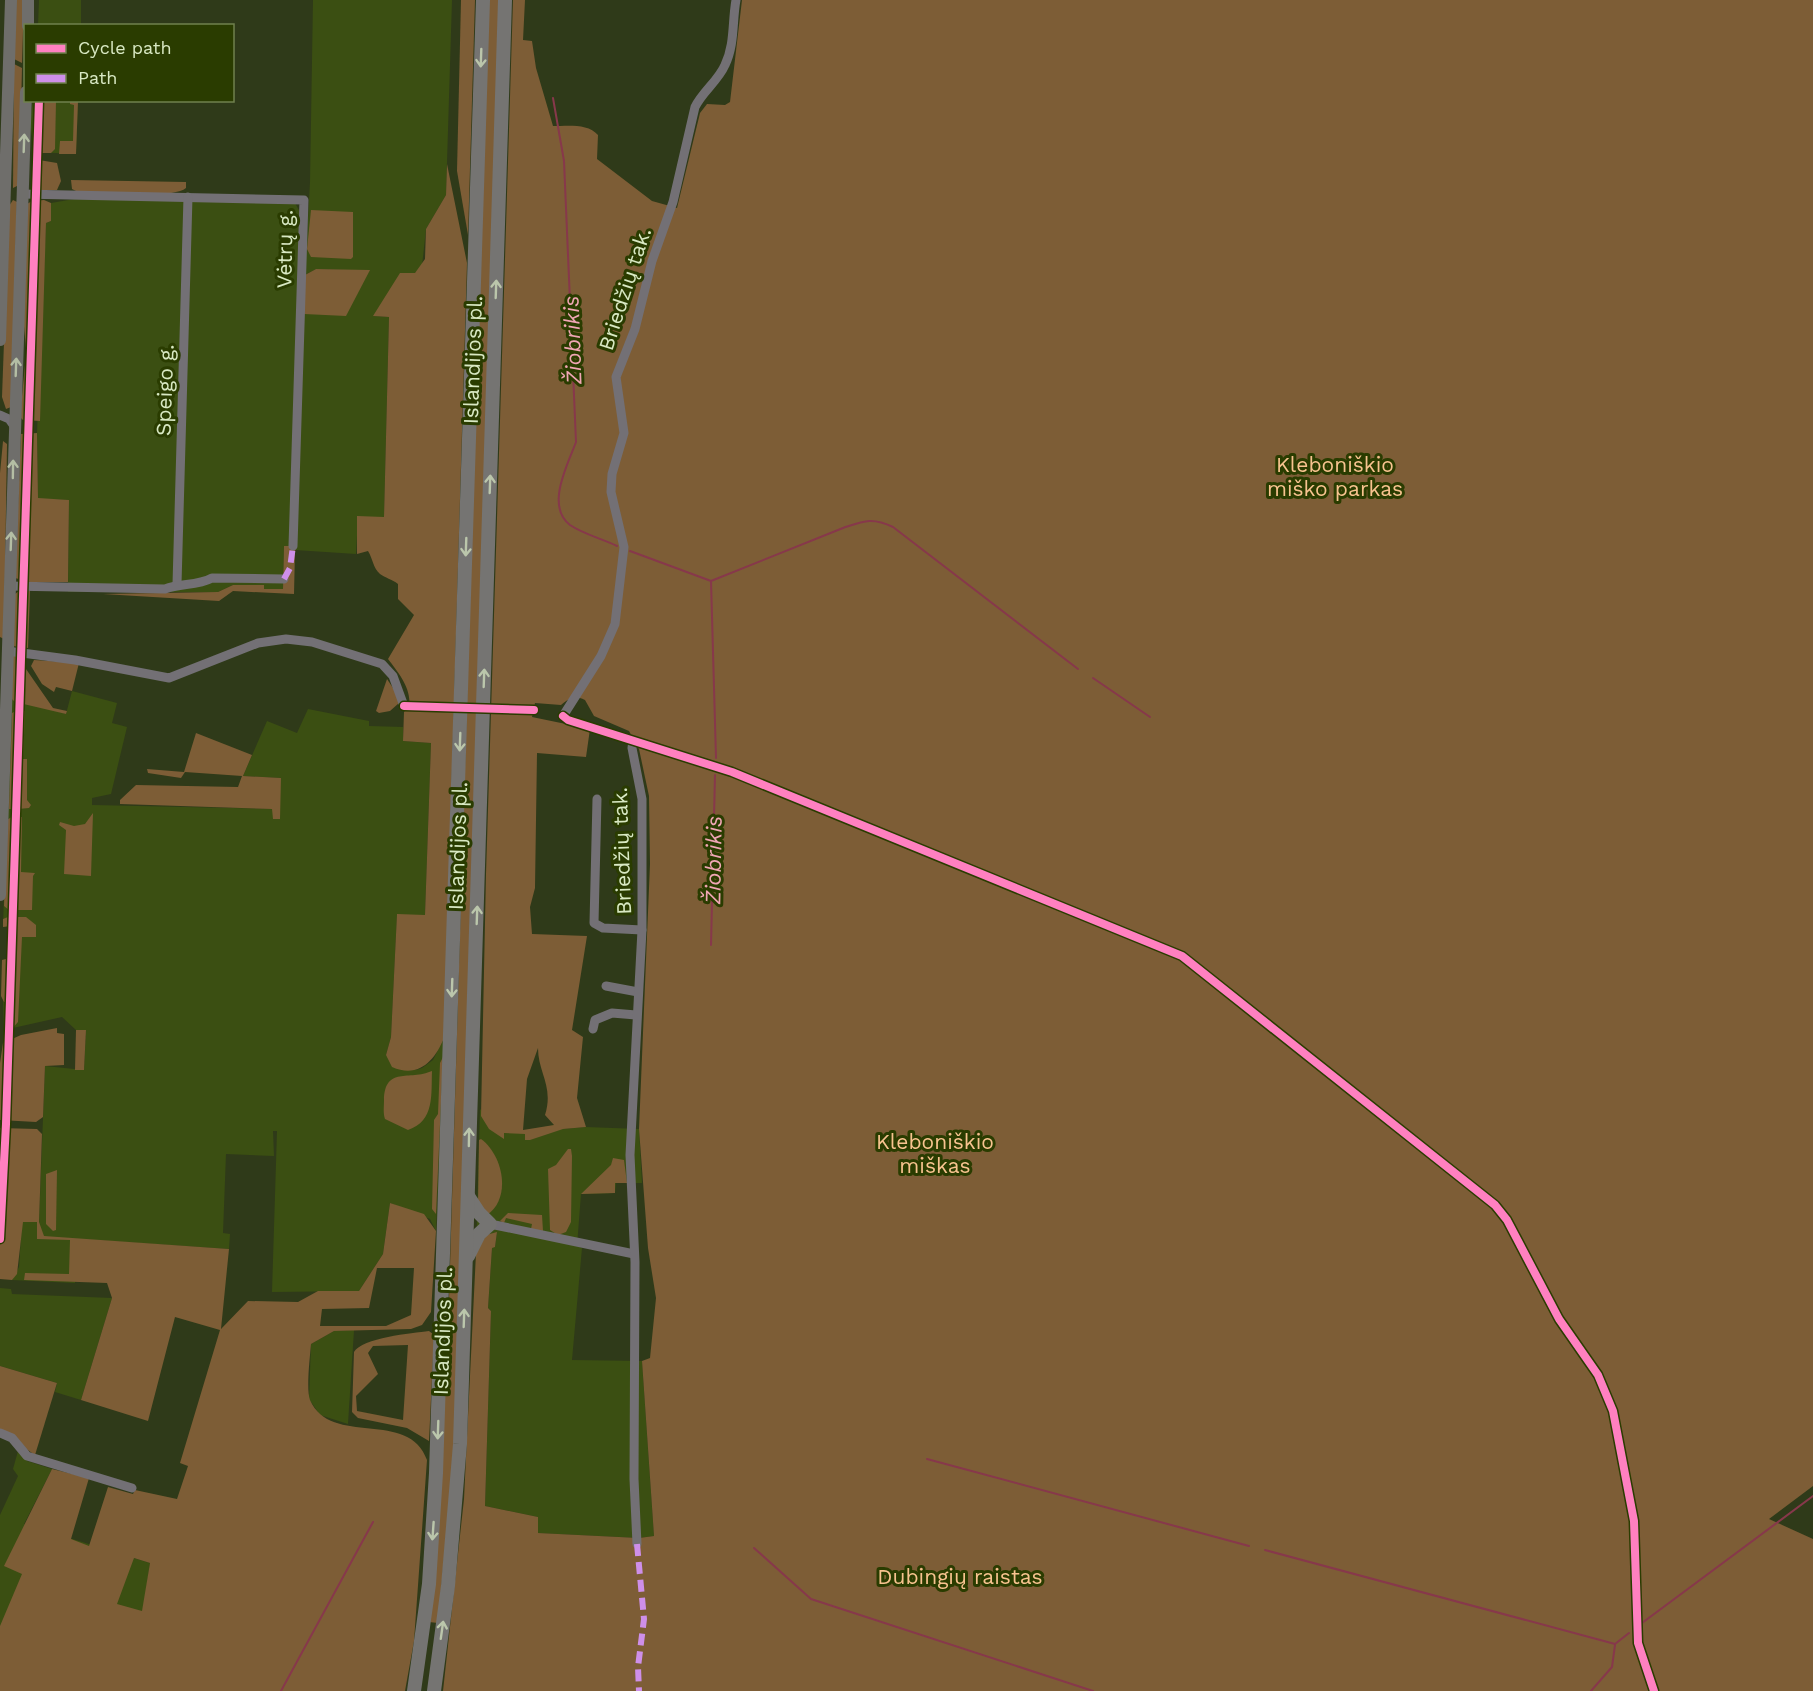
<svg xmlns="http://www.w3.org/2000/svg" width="1813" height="1691" font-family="'Work Sans',sans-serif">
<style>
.built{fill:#3b4f12}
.green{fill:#7d5d36;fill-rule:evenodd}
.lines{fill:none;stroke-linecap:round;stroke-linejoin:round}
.stream{stroke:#87384b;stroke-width:2}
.minor{stroke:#737075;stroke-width:9}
.major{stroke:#6f6e6b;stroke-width:12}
.highway{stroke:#757472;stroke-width:14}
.quiet{stroke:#ce8fe9;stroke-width:6;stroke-dasharray:12 6;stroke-linecap:butt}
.cycleway-casing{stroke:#2a3c00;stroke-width:11}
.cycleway{stroke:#ff80c0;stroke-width:8}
.oneway{stroke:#bbc6ab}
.oneway2{stroke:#b4bea4}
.labels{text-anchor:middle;stroke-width:6;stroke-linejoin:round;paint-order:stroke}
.street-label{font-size:21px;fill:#d9e9c3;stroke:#2a3c00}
.park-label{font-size:21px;fill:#f8c38f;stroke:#2a3c00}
.water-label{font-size:22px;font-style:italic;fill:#f1a6b5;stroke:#2a3c00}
</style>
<rect width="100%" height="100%" fill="#2f3a19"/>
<!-- built -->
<g class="built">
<path d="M39,0H81V25L38,26Z"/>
<path d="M313,0H452L446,195L426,229L422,266L374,316L389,317L384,518L358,517L356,554L295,550L297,546H284L283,589H264L263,585H233L218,592H68L69,500L38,499L37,433L46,223L51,221V203L80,198L295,203L301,214L297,314L369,271L316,269L305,275L310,182Z"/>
<path d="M33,101H78L76,154L34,152L30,121Z"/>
<path d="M72,691L117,703L112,723L127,727L111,794L92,798V805L273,809V819L281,778L243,776L267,721L297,733L308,709L369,721V726L403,727V741L431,743L425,915H397L391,1037L386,1055L416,1070L422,1068L433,1060L444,1038L436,1231L430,1219L390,1203L383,1254L359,1291L272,1292L277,1131H273L274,1156L226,1154L223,1233L230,1234L229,1249L78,1239L75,1283L12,1280L19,1267L22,1222H39L45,1066L84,1070L86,1031L76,1030L62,1017L4,1030L2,960L10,958V926L3,927L10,697L66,714Z"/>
<path d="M480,1109L491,1121L522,1131L555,1125L563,1129L586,1127L639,1129L642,1183H616L615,1193L581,1194L577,1246L582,1248L572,1360L642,1361L654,1536L639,1538L537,1533L538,1517L485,1506L491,1311L488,1308L492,1247H495L497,1232L476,1253Z"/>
<path d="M0,1288L11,1289L12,1294L112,1298L81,1400L55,1392L57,1383L0,1366Z"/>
<path d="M354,1330L348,1424L320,1415L309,1399L311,1344L334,1331Z"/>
<path d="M18,1451L27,1461L52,1469L24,1524L150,1563L143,1611L0,1691V1515L18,1476L13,1469Z"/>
</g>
<!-- green -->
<g class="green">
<path d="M16,0H24L22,63L14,59Z"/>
<path d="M461,0H475L468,235L457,171Z"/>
<path d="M488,0H500L454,1450L438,1623L429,1622L438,1533L448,1333Z"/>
<path d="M513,0H525L523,40L532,41L536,68L553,126C567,126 588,123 598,135L597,159L652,201L677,208L700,113L707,104L725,105L730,102L742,0H1813V1486L1769,1519L1813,1539V1691H443L464,1499L476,1253L486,1235L497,1232L495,1247L492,1248L488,1308L491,1311L485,1506L538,1517V1533L639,1538L654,1536L642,1361L650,1358L656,1298L648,1248L639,1129L650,864L649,796L639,749L629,731L594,716L585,700C574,695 570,698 561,705L535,703L532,717L590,729L586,757L537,753L535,888L530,907L532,934L587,936L572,1030L583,1037L577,1098L586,1127L563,1129L530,1140H525V1134L504,1133V1139L489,1129L481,1116L486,874ZM538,1048C538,1073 554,1086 545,1115L554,1125L523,1130L527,1079Z"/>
<path d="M14,64L22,68L19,185L13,188Z"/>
<path d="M40,101H56L55,149L51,153H39Z"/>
<path d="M70,101H78L76,154H59L60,141H73L74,105L70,104Z"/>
<path d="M39,160L57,163L61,181L57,190H38Z"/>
<path d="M447,164L467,263L444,1038C435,1060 419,1079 392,1067L386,1055L391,1037L397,914L425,915L431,743L403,741L404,712L409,706C412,689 398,672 388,659L414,615L398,599V584C392,579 385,578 380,574C373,568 373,559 368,551L357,554V516L384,517L389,317L373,316L400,273H415L425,259L426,229L446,195Z"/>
<path d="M71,180L186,182V188C172,200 97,191 76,191L72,189Z"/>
<path d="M13,200L17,202L11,407L6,409L2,397L9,206Z"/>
<path d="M44,200L51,203V221L46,223L40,421L23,420L20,417L25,365H33L34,348H26L23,315L27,204L32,201Z"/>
<path d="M311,210L353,212V257L351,259L311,257L307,249Z"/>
<path d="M316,269L370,270L346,316L304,314L305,275Z"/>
<path d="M37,433L38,498L69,500L68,582H30L15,578L21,434Z"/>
<path d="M3,441L7,444L4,639L0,637V473Z"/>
<path d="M284,546H297L295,551L294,594L233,591L219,601L103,594L218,592L233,585H264V589H283Z"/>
<path d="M20,590L30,591L28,648L12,646L14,595Z"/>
<path d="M13,656H17L53,708L67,711L66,714L15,702L10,697Z"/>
<path d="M34,660L79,663L72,691L56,687L54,692L42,684L31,666Z"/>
<path d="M387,679L399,697V703L390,711L379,713L376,711Z"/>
<path d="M18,710L15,809H9L12,713Z"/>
<path d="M21,710L25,711L23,759H27V800L31,805L29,808L18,809Z"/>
<path d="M196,733L252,755L243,776L281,778L280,819H273L272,809L120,804V800L136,785L238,787L242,776L185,772L181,778L148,773L147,769L184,772Z"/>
<path d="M93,813L91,876L64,874L66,830L59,825L60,822L74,826L85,824Z"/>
<path d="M13,816L22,817L21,872L35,873L33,876L32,910H9L4,906L7,820Z"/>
<path d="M8,917H26L36,925V937H22L18,1022L11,1030L5,1032L4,1019H11L12,1003L4,1002L1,996L2,960L10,958V926L3,927V919Z"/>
<path d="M57,1028V1033L64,1034V1065L45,1066L43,1117L36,1122L0,1120V1063L3,1043L21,1035Z"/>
<path d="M76,1030H86L84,1070H75Z"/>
<path d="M443,1057L436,1214L432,1209L434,1120L438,1114L440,1063Z"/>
<path d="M432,1071C431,1094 435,1121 408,1130L385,1119C383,1113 384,1107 384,1100C385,1066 409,1081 432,1071Z"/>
<path d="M0,1128L37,1129L42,1134L39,1222L44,1236L229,1249L221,1329L248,1301L298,1302L318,1291H359L383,1254L390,1203L424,1214L436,1231L431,1312L422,1325L411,1329L334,1331L311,1344C310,1357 306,1389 310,1400C331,1448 409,1408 427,1460L414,1641L405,1691H0V1626L22,1574L4,1566L52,1469L89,1478L71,1539L89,1546L108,1487L133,1494L135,1490L177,1499L188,1466L180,1463L220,1330L175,1317L148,1421L81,1400L112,1298L107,1283L24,1280L25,1273L69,1274L70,1240L37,1239V1222H23L17,1274L12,1280L0,1279ZM377,1268H414L411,1315L386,1326H320L322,1309L369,1308ZM134,1558L150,1563L142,1611L117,1604Z"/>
<path d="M481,1139C503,1155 512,1198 487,1215L478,1203L479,1140Z"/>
<path d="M568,1149H571L572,1156L571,1222L566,1232L558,1235L550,1230L548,1169L556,1165Z"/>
<path d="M613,1158L624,1160L627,1183H615V1193L581,1194L611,1165Z"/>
<path d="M57,1170L56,1230L53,1231L46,1224V1174Z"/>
<path d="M508,1213L542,1215L543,1231L531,1229L532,1224L506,1218L504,1223L500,1221Z"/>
<path d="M429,1331L434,1335L429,1441L407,1428L358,1418L352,1412L354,1352C362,1338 412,1333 429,1331ZM408,1345L403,1420L357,1411L356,1396L378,1374L368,1353L373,1346Z"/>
<path d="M0,1366L57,1383L35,1455L0,1431Z"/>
</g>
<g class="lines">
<!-- stream -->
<g class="stream">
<path d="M553,98L564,161L576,442C568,464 545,506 570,525C583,534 603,539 617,546"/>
<path d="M630,551L711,581"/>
<path d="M711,581L843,528C864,521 872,517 893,527L1078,669"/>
<path d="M711,581L716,758"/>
<path d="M1093,678L1150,717"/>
<path d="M711,945L715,775"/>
<path d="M927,1459L1249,1546"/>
<path d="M754,1548L811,1599L1093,1691"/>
<path d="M1265,1550L1615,1644L1629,1633"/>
<path d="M1642,1623L1813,1496"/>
<path d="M281,1691L373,1522"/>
<path d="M1591,1691L1612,1667L1615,1645"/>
</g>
<!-- minor -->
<g class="minor">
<path d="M22,194L304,200L293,546"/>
<path d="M0,415L9,419L14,426"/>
<path d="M177,584L188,197"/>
<path d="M9,586L165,589C181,583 197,586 212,578L284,579"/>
<path d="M7,651L75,660L169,678L258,643L286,639L312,642L382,664L393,676L404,706"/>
<path d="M597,799L594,923L603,928L642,930"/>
<path d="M606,986L638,992"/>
<path d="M593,1029L595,1020L612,1013L636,1015"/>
<path d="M490,1224L634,1254"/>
<path d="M0,1433L12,1438L27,1456L132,1488"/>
<path d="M637,1544L634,1479L635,1262L630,1155L642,930V799L632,748L633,740L568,720L563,716L601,656L615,624L624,547L611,492L612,474L624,433L616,377L635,329L652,261L673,202L695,107C703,91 718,81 725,65C735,44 732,22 736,0"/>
</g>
<!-- major -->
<g class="major">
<path d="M28,26V0"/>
<path d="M0,340L11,0"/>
<path d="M0,895L26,92"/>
</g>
<!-- highway -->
<g class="highway">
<path d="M468,1256L479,1234L490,1224L479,1213L468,1196"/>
<path d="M414,1691L429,1584L436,1473L483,0"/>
<path d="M434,1691L448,1586L460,1444L505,0"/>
</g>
<!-- quiet -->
<g class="quiet">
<path d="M284,579L290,568L293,546"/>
<path d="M637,1544L644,1619L638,1667L639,1691"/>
</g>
<!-- cycleway casing -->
<g class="cycleway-casing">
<g id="cycleway">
<path d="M404,706L534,710"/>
<path d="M563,716L568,720L732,772L1182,956L1495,1205L1507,1220L1559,1319L1598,1375L1613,1411L1634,1521L1638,1643L1654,1691"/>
<path d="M0,1239L6,1124L39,100"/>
</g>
</g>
<!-- cycleway -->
<use href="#cycleway" class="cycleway"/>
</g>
<!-- one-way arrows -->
<defs><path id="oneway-shaft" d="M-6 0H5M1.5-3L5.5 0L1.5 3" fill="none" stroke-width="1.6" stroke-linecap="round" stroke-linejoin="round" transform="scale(1.5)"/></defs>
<g class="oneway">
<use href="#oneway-shaft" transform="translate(481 58) rotate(92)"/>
<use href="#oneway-shaft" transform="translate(496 289) rotate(-88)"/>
<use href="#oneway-shaft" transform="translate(490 484) rotate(-88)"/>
<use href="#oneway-shaft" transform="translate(466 547) rotate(92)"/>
<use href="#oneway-shaft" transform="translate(484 678) rotate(-88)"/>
<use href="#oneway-shaft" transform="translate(460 742) rotate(92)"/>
<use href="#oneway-shaft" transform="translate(477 915) rotate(-88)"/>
<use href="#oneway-shaft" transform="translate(452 988) rotate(92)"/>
<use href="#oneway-shaft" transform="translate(469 1137) rotate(-89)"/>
<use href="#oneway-shaft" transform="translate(464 1318) rotate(-88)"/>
<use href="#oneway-shaft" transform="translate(438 1430) rotate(92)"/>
<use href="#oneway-shaft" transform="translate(433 1531) rotate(94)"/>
<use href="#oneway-shaft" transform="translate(442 1630) rotate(-82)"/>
</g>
<g class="oneway2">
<use href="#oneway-shaft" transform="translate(24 143) rotate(-88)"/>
<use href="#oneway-shaft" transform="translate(16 367) rotate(-88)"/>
<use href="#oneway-shaft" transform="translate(13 469) rotate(-89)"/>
<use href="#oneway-shaft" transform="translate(11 541) rotate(-88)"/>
</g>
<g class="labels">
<!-- street labels -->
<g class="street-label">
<text transform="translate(285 249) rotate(-89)" y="7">Vėtrų g.</text>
<text transform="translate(625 289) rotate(-72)" y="7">Briedžių tak.</text>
<text transform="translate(473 360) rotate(-88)" y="7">Islandijos pl.</text>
<text transform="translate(165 390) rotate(-88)" y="7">Speigo g.</text>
<text transform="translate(458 846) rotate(-88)" y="7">Islandijos pl.</text>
<text transform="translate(622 851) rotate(-92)" y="7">Briedžių tak.</text>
<text transform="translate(443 1331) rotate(-88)" y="7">Islandijos pl.</text>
</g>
<!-- park labels -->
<g class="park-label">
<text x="1335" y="472">Kleboniškio<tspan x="1335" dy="24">miško parkas</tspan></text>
<text x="935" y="1149">Kleboniškio<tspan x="935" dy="24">miškas</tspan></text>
<text x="960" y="1584">Dubingių raistas</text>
</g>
<!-- water labels -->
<g class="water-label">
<text transform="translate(572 340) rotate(-92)" y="8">Žiobrikis</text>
<text transform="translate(713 860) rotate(-89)" y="8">Žiobrikis</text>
</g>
</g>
<!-- legend -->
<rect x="24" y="24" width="210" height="78" fill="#2a3c00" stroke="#70814e" stroke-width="1.5"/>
<rect x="36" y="44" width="30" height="9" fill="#ff80c0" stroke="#70814e" stroke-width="1.5"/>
<text x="78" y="54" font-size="18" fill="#d9e9c3">Cycle path</text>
<rect x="36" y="74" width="30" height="9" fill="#ce8fe9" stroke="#70814e" stroke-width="1.5"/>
<text x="78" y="84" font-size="18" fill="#d9e9c3">Path</text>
</svg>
